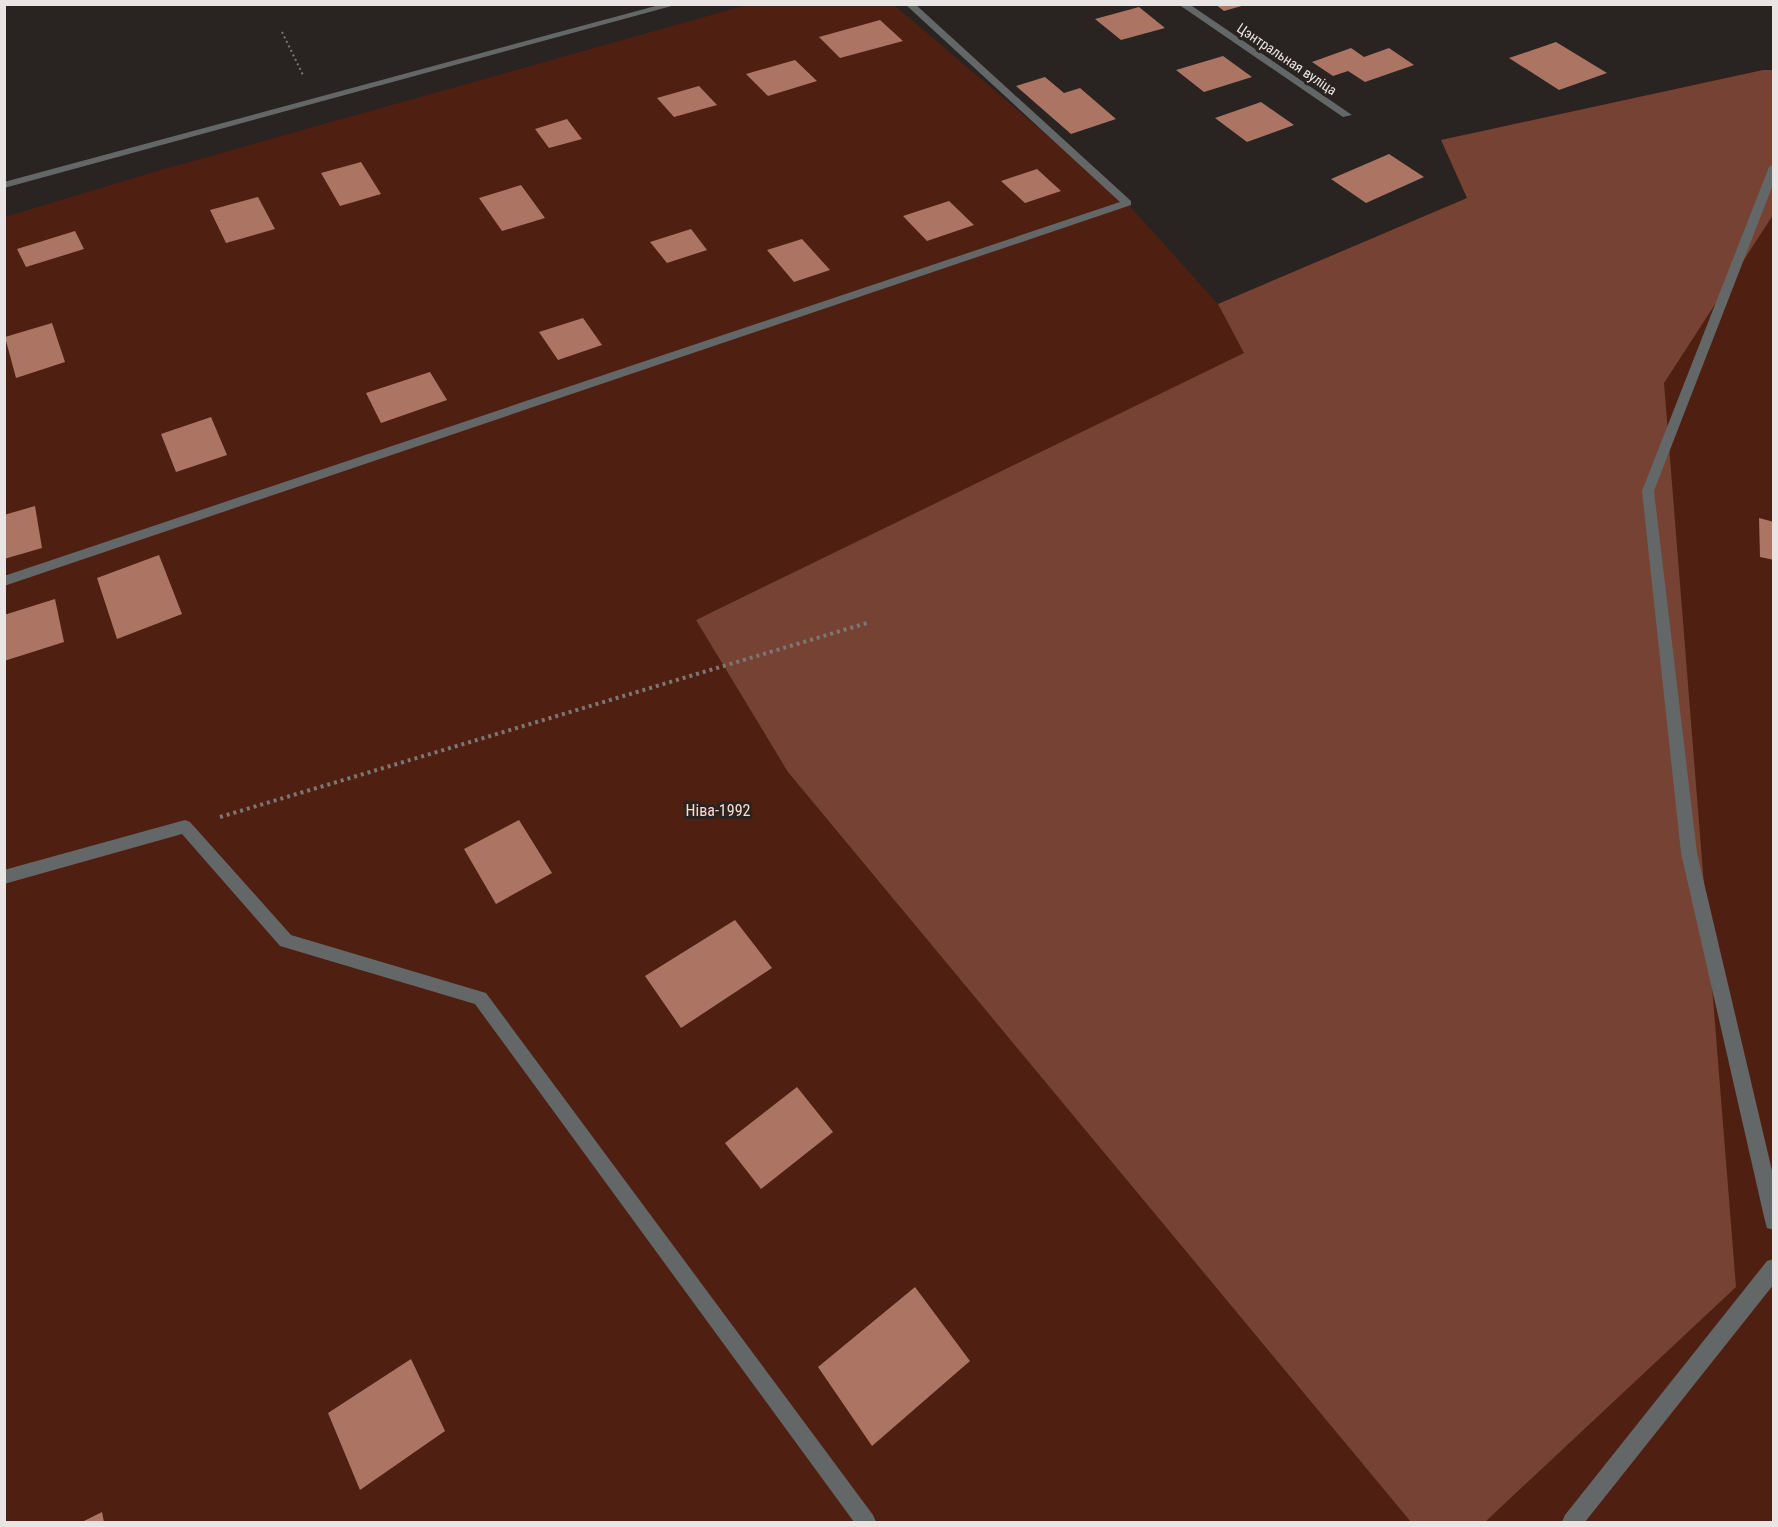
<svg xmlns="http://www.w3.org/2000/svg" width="1778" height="1527" font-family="'Roboto Condensed',sans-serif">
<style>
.green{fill:#4f2012}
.forest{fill:#754233}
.building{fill:#ac7463}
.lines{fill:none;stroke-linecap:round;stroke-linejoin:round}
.path-far1{stroke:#7c7775;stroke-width:2;stroke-dasharray:2 3;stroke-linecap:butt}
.path{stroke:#7c7775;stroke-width:4;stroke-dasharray:3 4;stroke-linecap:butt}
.service{fill:#646768;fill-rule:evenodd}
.minor{fill:#646768;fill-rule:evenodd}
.tertiary{fill:#646768;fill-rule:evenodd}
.labels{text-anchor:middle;stroke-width:6;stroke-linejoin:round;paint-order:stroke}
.far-street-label{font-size:14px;fill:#e9e5e4;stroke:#292321}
.park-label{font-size:16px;fill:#fedad0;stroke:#292321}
</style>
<rect width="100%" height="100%" fill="#292321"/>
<!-- green -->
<path class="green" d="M747 5H894L1127 203 1218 304 1467 198 1441 140 1763 70 1773 72V1522H5V217L147 174Z"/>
<!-- forest -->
<path class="forest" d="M1763 70H1773V215L1664 383 1736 1287 1485 1522H1411L788 772 696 620 1244 353 1218 304 1467 198 1441 140Z"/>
<!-- building -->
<path class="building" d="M1215 4H1245V5L1224 11Z
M1139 7 1165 28 1121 40 1095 19Z
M880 20 903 41 840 58 819 37Z
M1556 42 1607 73 1559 90 1509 58Z
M1351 48 1364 57 1389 48 1414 65 1365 82 1348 71 1333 76 1312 62Z
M1223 56 1252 77 1204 92 1176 70Z
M795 60 817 81 768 96 746 74Z
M1045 77 1064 93 1080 88 1116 119 1071 134 1016 86Z
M699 86 717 105 674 117 657 98Z
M1261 102 1294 125 1247 142 1215 118Z
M567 119 582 139 549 148 535 129Z
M1389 154 1424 177 1366 203 1331 179Z
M361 162 381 194 340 206 321 173Z
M1037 169 1061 191 1025 203 1001 181Z
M521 185 545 218 502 231 479 198Z
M258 197 275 229 226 243 210 210Z
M949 201 974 225 927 241 903 216Z
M691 229 707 250 667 263 650 242Z
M75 231 84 249 26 267 17 249Z
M802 239 830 270 794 282 767 250Z
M583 318 602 345 558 360 539 332Z
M52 323 65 362 16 378 5 337Z
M430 372 447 400 381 423 366 393Z
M211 417 227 455 176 472 161 434Z
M35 506 42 548 4 559V515Z
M1759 518 1774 522V560L1760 557Z
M159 555 182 614 117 639 97 578Z
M55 599 64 642 4 661V615Z
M519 820 552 873 496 904 464 849Z
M735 920 772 968 681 1028 645 976Z
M797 1087 833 1132 761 1189 725 1143Z
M915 1287 970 1361 872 1446 818 1367Z
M411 1359 445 1431 360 1490 328 1413Z
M102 1512 104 1522H82Z"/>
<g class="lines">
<!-- path-far1 -->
<path class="path-far1" d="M282 32 303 75"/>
<!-- path -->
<path class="path" d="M220 817 867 623"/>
<!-- service -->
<path class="service" d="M905 4H915L1131 201V205L4 586V576L1120 202Z
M1774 164V182L1654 491 1697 853 1774 1179V1230L1767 1228 1765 1221 1681 853 1642 491 1769 167Z
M185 820 190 822 291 935 486 993 873 1515 876 1522H854L475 1004 280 946 182 834 4 884V870Z
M1774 1259V1284L1585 1522H1562L1565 1515 1767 1261Z"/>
<!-- minor -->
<path class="minor" d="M1178 4H1189L1352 115 1343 117Z"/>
<!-- tertiary -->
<path class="tertiary" d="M663 4H679L4 188V182Z"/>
</g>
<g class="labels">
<!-- far-street labels -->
<g class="far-street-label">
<text transform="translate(1287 59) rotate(34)" y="5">Цэнтральная вуліца</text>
</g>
<!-- park labels -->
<g class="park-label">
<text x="718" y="816">Ніва-1992</text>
</g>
</g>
<!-- border -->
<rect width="1778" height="1527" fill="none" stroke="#e9e5e4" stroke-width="12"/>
</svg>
